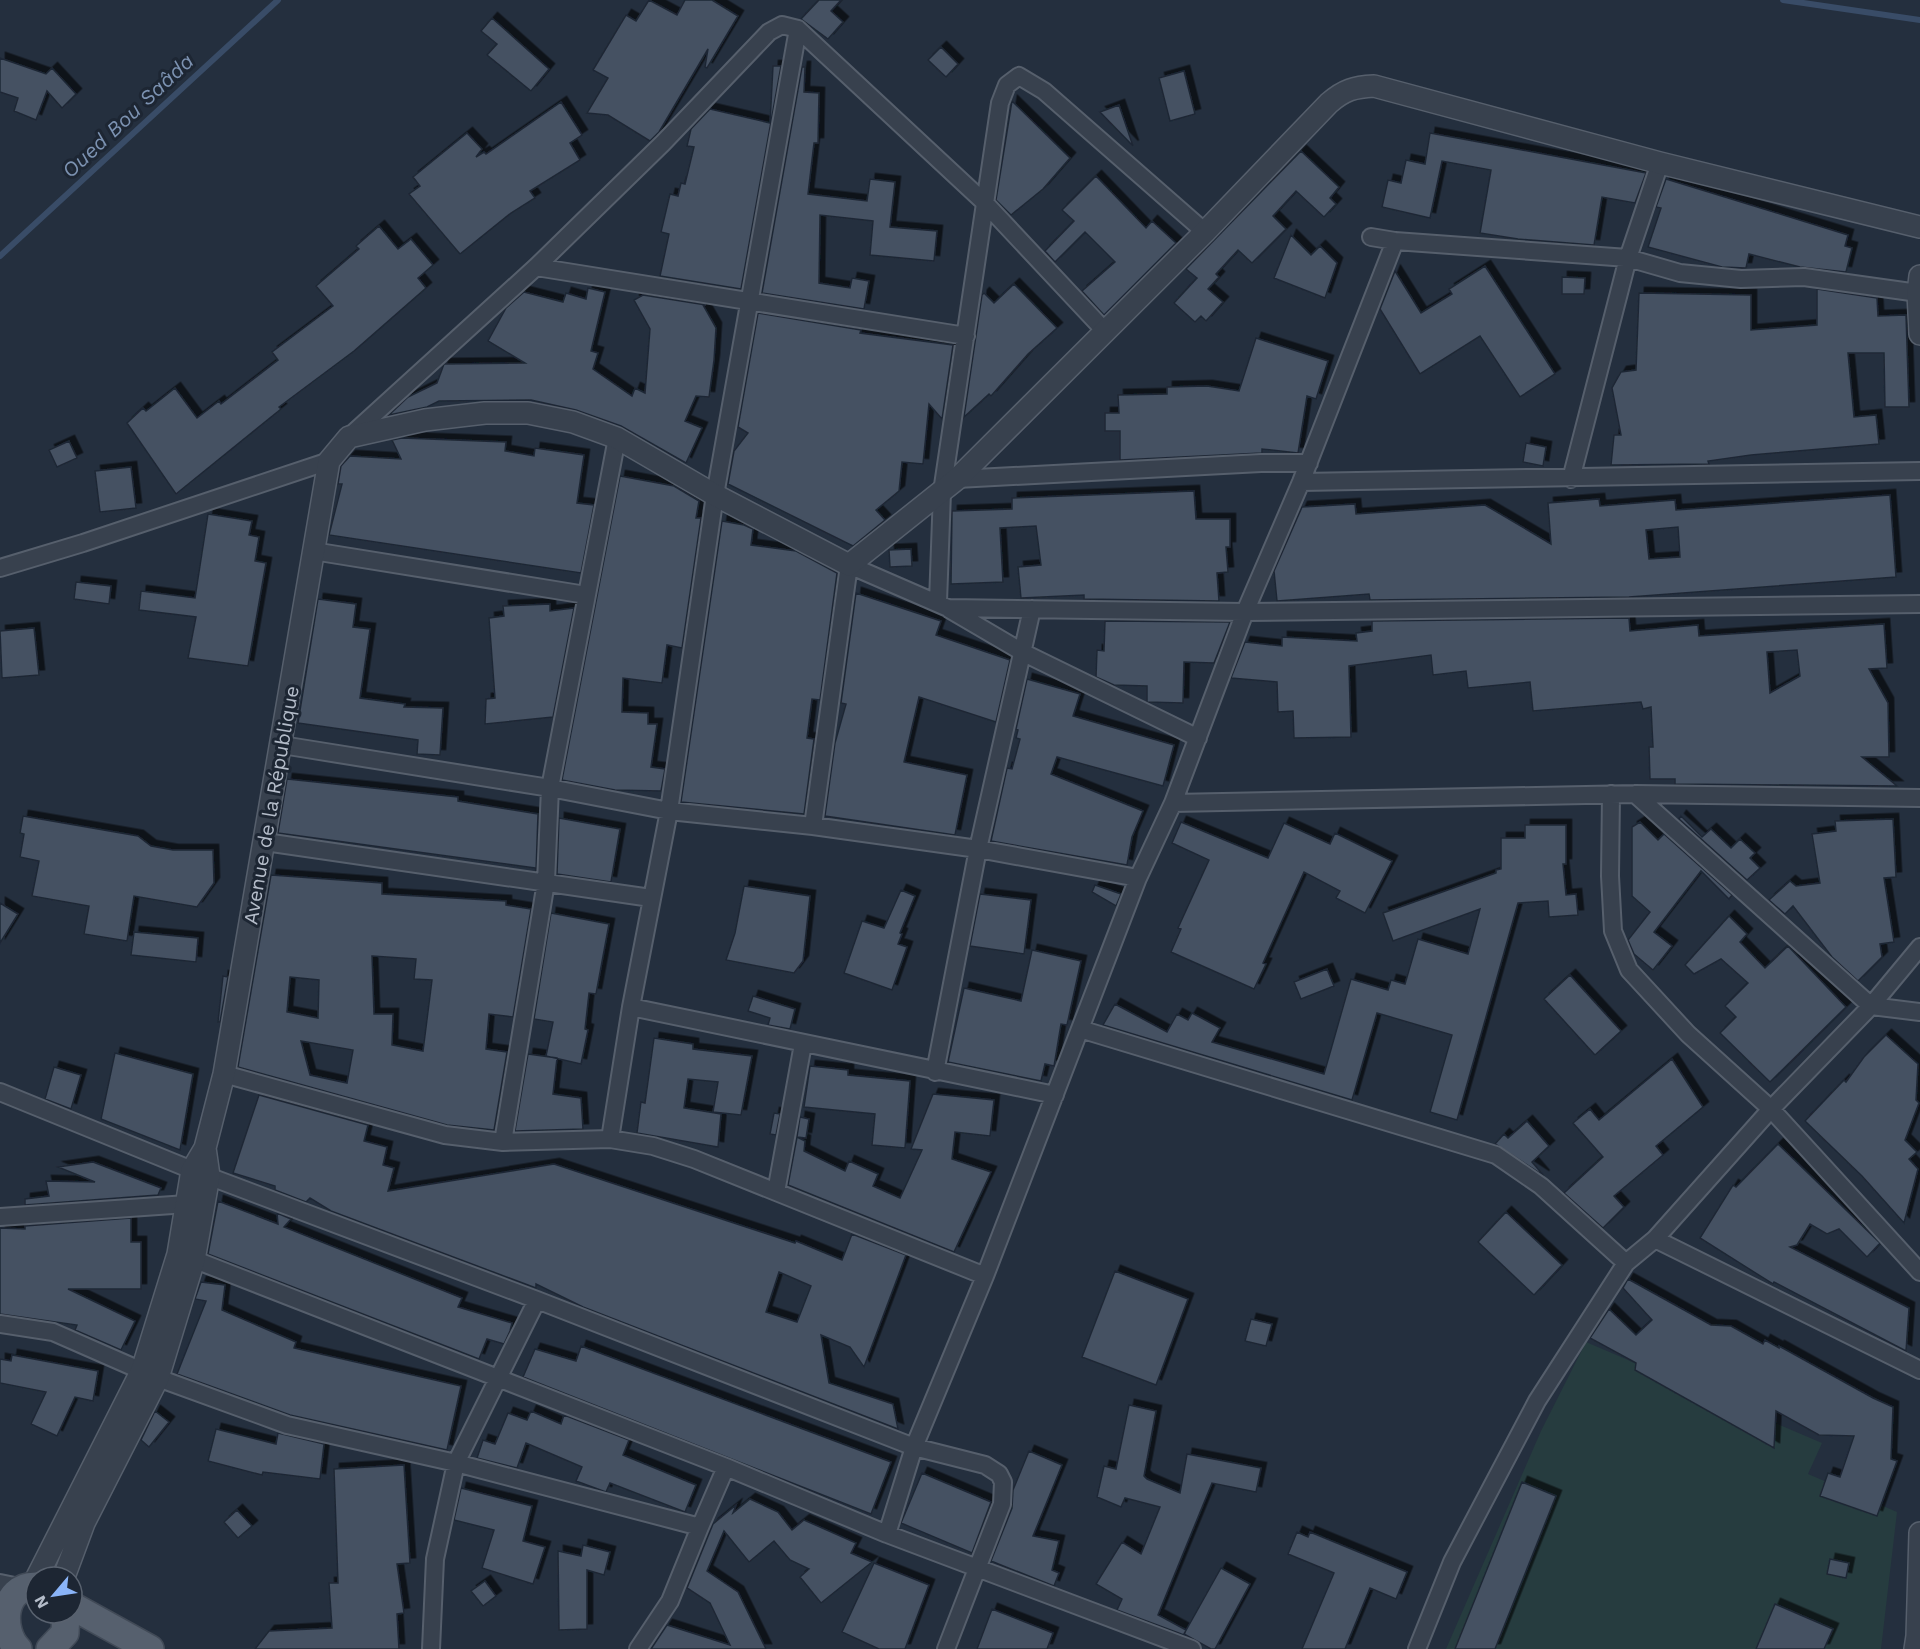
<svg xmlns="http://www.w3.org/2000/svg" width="1920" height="1649" font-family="'Work Sans',sans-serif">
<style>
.green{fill:#263c3f}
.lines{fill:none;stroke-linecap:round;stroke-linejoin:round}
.stream{stroke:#394c67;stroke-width:6}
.building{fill:#455162;stroke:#1f2835;stroke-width:1.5;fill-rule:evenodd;filter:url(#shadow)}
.minor-casing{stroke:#565f6c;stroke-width:20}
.tertiary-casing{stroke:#565f6c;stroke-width:24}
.primary-casing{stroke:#414a57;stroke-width:30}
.minor{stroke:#38414e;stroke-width:16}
.tertiary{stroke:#38414e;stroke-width:21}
.primary{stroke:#56606e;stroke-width:27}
.labels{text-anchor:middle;stroke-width:6;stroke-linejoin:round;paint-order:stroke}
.street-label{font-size:20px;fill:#b4bcc9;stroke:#1d2633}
.water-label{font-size:21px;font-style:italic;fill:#7c92b1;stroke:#1d2633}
</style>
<defs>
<filter id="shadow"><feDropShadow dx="5.5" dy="-5.5" stdDeviation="0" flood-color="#0009"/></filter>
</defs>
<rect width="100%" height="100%" fill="#242f3e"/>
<!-- green -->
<path class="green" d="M1586 1342 1822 1443 1808 1474 1897 1512 1881 1649H1446L1541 1431Z"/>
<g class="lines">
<!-- stream -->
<path class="stream" d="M1783 0 1920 20
M0 256 278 0"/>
</g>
<!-- building -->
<path class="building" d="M649 0 677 15 685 0H712L738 16 707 68 705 67 708 49 659 132 650 141 608 115 587 113 608 78 593 70 626 15 636 21Z
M819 0H841L831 11 843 22 828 39 801 19Z
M492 18 549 69 531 91 487 55 497 44 481 31Z
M941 47 958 64 946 77 928 60Z
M0 58 46 74 52 68 76 94 62 108 47 91 36 120 14 111 18 98 0 92Z
M773 66H781L741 289 660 276 669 234 661 232 670 194 678 196 681 183 685 184 694 147 687 146 691 129 710 109 770 123Z
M802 67H805L804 92 819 93 818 143H814L808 194 867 201 870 179 895 182 890 227 937 231 934 261 870 255 873 221 820 215 819 283 850 288 852 278 869 281 864 309 762 293Z
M1184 71 1195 114 1170 121 1159 78Z
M1012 101 1070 158 1043 189 1011 215 996 200Z
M561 102 582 135 570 143 580 160 530 191 535 198 511 213 460 254 409 194 420 186 413 177 467 133 482 149 476 157 484 152 486 154Z
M1119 105 1133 146 1100 112Z
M1430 133 1576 160 1646 173 1635 203 1602 197 1594 245 1518 239 1480 233 1491 170 1442 161 1430 218 1382 207 1388 180 1401 183 1406 160 1425 164Z
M1301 151 1339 187 1330 198 1336 204 1324 217 1296 191 1273 216 1286 229 1252 263 1238 250 1216 274 1219 277 1208 289 1223 302 1206 321 1201 316 1195 322 1174 303 1197 278 1186 269Z
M1096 176 1146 228 1152 221 1176 243 1104 315 1082 291 1115 262 1085 232 1055 262 1045 251 1074 221 1062 210Z
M1666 179 1848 235 1845 246 1852 248 1846 272 1800 267 1749 254 1746 268 1722 267 1648 247 1661 208 1656 207Z
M379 226 398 249 411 239 433 265 418 278 426 288 354 351 279 407 281 409 176 494 127 423 143 408 146 411 175 388 197 418 219 401 221 404 278 360 272 352 333 306 316 286 359 249 356 246Z
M1291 235 1311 255 1320 246 1337 263 1325 298 1274 278Z
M1485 266 1555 374 1520 397 1480 336 1420 374 1380 309 1395 271 1421 313 1452 294 1449 289Z
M1562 277 1585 278 1584 294H1562Z
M1014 284 1057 328 1028 354 991 396 989 394 964 417 982 295 984 293 994 303Z
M588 288 605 292 591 351 598 353 593 369 632 396 635 388 645 393 650 329 634 300 643 295 706 305H703L716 328 714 360 709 397 696 396 685 421 702 428 686 463 621 426 576 410 531 400 439 401 427 407 389 415 408 397 437 383 444 364 525 363 488 341 506 308 524 292 563 302 566 293 586 299Z
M1817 289 1877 298 1878 316 1906 315 1909 407H1885L1884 353H1848L1854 417 1876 415 1879 444 1751 455 1708 461 1709 464 1611 465 1614 435H1621L1612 388 1621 372 1636 370 1639 293 1751 295V330L1817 325Z
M758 313 861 330 860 333 953 345 942 419 929 404 923 464 902 462 899 491 876 510 885 520 853 546 728 484 734 451 748 433 738 427Z
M1256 338 1328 361 1316 399 1307 396 1298 453 1262 449V453L1120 460V431H1105V413H1119L1118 395 1167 394V387L1207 386 1239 391Z
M402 438 506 442 505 451 534 456 535 448 584 455 577 503 594 505 581 573 329 535 342 484H338L341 466 350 456 401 459 392 440Z
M69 441 77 458 57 467 49 450Z
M1526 443 1546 447 1543 466 1523 462Z
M131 467 136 508 100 512 95 471Z
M620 476 674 486 699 501 696 518H701L682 648 667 645 662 683 623 678 622 712 648 713V724H657L651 767 665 769 661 791 615 790 562 780Z
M1194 491 1196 519H1230V547H1226L1228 572 1217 573 1219 601 1084 599V595L1021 598 1018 567 1041 565 1036 526 1000 528 1003 582 951 584 952 511 1012 509V498Z
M1890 495 1896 577 1629 597 1370 600 1369 594 1277 601 1274 571 1302 507 1355 504 1356 514 1485 505 1551 544 1548 503 1599 499 1600 506 1675 500 1676 510ZM1678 527 1680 557 1649 559 1646 530Z
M208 514 252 521 249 535 259 537 255 561 266 563 248 666 188 658 196 617 139 610 141 591 195 598Z
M722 521 744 525 753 529 751 545 796 551 837 573 820 700 812 699 807 738 814 739 804 814 681 802Z
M911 549 912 566 890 567 889 550Z
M76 582 111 586 109 604 74 599Z
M856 593 941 621 936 635 1010 660 996 722 919 697 904 762 967 775 955 835 825 816 835 743 846 704 841 703Z
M318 599 356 604 353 627 370 629 360 698 405 704 404 707 443 708 440 755 417 754 418 740 298 723Z
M550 604V611L574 608 553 717 485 724 486 699 495 698 489 618 504 616 503 606Z
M1629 618 1630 631 1698 625 1699 636 1884 624 1887 668 1869 669 1888 703 1889 757H1862L1897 786 1675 784V779H1650L1649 747H1653L1651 707 1643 709 1641 702 1533 711 1530 682 1468 688 1466 671 1433 675 1431 655 1349 666 1351 737 1294 738 1293 711 1278 712 1277 682 1231 678 1245 642 1282 646V637L1357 641 1356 633 1372 631V621ZM1797 650 1800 676 1770 693 1767 652Z
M1105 621 1230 622 1214 663 1184 662 1183 703 1147 702V686L1114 685 1096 677 1097 650 1104 651Z
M34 628 39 675 2 678 0 631Z
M1027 679 1080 694 1073 716 1174 745 1163 786 1057 757 1051 774 1143 811 1132 837 1127 865 991 841 1007 768 1012 769 1020 739 1016 738 1018 730 1016 729Z
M287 779 458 797V801L538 814 536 871 535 868 278 833Z
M23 816 138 836 151 846 173 850H213L214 883 197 907 134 896 127 941 84 934 89 906 32 896 39 861 20 857 24 834 20 833Z
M1681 816 1702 837 1711 829 1731 848 1740 839 1755 853 1750 858 1760 868 1747 880 1679 819Z
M559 818 620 829 611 882 557 874Z
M1893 819 1896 877 1884 878 1894 942 1880 944 1882 957 1858 981 1832 957 1793 906 1785 914 1769 900 1790 881 1796 886 1820 883 1812 834 1836 831 1835 821Z
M1181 822 1268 858 1284 823 1330 844 1335 833 1392 861 1365 913 1336 898 1340 891 1304 872 1263 963 1266 964 1254 989 1171 952 1181 929 1178 928 1209 860 1172 843Z
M1640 822 1658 840 1664 834 1732 895 1729 899 1701 871 1654 932 1672 946 1653 970 1634 954 1628 940 1650 912 1632 896V827Z
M1525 825H1566V864H1563L1566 895 1576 894 1578 915 1549 917 1548 901 1518 903 1457 1120 1430 1112 1452 1035 1377 1013 1352 1100 1103 1025 1115 1004 1167 1032 1177 1014 1188 1020 1192 1013 1220 1028 1212 1042 1324 1074 1351 979 1388 990 1391 980 1405 984 1418 939 1468 954 1480 909 1393 941 1383 913 1496 873V870L1501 869V838H1525Z
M271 875 382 883V894L506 901V905L531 909 513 1017 489 1014 486 1049 507 1052 494 1130 447 1125 238 1067ZM372 956 416 959 414 979 432 980 423 1051 392 1045 393 1014H374ZM290 977 319 980 318 1018 287 1012ZM301 1041 353 1050 347 1083 310 1075Z
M1095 885 1121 894 1116 906 1092 892Z
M744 886 810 896 803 961 794 973 726 960 735 933Z
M901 890 915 896 900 933 902 934 898 944 907 947 892 990 844 973 862 921 884 928Z
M980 894 1031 900 1024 954 970 946Z
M0 903 18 914 0 943Z
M551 913 609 924 596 994 589 993 585 1029 588 1030 581 1064 546 1056 553 1022 534 1019Z
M1729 916 1747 934 1740 942 1765 968 1788 946 1846 1007 1770 1082 1720 1033 1736 1017 1725 1006 1748 983 1721 959 1694 974 1685 965Z
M134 932 198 938 196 962 131 955Z
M1032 950 1081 961 1067 1025 1061 1024 1054 1066 1045 1064 1041 1081 948 1062 964 988 1021 1001Z
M1327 969 1334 986 1301 999 1294 982Z
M1570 975 1621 1031 1595 1055 1544 999Z
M223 976 228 977 220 1022H218Z
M753 996 795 1009 790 1029 768 1025 770 1018 748 1011Z
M1886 1035 1918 1064 1916 1100 1919 1103 1905 1140 1917 1152 1909 1159 1918 1169 1904 1223 1862 1176 1805 1121 1844 1080 1846 1082 1864 1057Z
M654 1038 693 1044V1049L752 1056 741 1115 713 1112 718 1082 688 1079 684 1108 721 1114 718 1147 637 1133 641 1102 645 1103Z
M115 1053 193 1074 180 1150 101 1119Z
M528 1054 557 1058 553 1094 581 1098 583 1129 515 1131Z
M1672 1059 1703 1107 1656 1146 1663 1155 1614 1196 1624 1207 1603 1228 1564 1193 1603 1157 1573 1123 1590 1109 1599 1120Z
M810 1066 848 1070V1075L910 1081 905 1148 872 1145 875 1114 804 1107Z
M54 1067 81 1075 71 1109 45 1099Z
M933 1094 994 1100 990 1136 955 1132 952 1159 991 1172 954 1252 788 1185 797 1137 805 1141 804 1151 845 1171 849 1161 878 1174 873 1186 900 1198 922 1150 911 1149Z
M259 1095 368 1125 364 1141 387 1147 383 1165 394 1168 388 1191 554 1164 795 1243 796 1241 842 1260 852 1234 906 1255 864 1367 850 1347 821 1335 829 1383 893 1404 898 1429 583 1307 536 1284V1288L331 1211 310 1198 306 1202 275 1190V1186L233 1173ZM779 1272 811 1286 797 1322 766 1312Z
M774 1113 780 1114 776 1135 770 1134Z
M800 1117 809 1119 806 1138 797 1137Z
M1527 1121 1549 1146 1532 1162 1544 1176 1495 1144 1504 1134 1508 1138Z
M1778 1144 1880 1243 1867 1257 1839 1229 1827 1234 1810 1224 1797 1245 1790 1247 1909 1308 1906 1351 1774 1282 1773 1284 1700 1238 1733 1185 1736 1187Z
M93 1162 161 1188 158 1195 25 1205V1199L49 1196 46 1181 95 1182 58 1167Z
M218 1201 278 1224 277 1213 291 1219 284 1227 462 1298 458 1307 512 1323 510 1331 504 1344 487 1339 479 1359 208 1254Z
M1506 1212 1562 1265 1534 1295 1478 1242Z
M131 1218V1242H141V1289H68L135 1321 121 1350 75 1330 77 1325 0 1314V1228L25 1229V1226Z
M1115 1271 1188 1299 1156 1385 1082 1357Z
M1628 1279 1711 1325 1731 1326 1763 1344 1765 1340 1779 1348V1346L1873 1398 1893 1407 1891 1459 1897 1461 1877 1516 1820 1496 1828 1473 1840 1477 1854 1436 1819 1435 1776 1411 1774 1448 1635 1370 1636 1363 1590 1338 1609 1309 1636 1335 1652 1320 1623 1288Z
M201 1282 225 1285 222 1310 296 1342 294 1348 461 1386 447 1450 290 1415 177 1374 206 1301 195 1299Z
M1251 1319 1272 1324 1266 1346 1245 1341Z
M581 1346 891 1462 871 1514 523 1377 535 1349 576 1361Z
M12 1355 98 1371 93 1401 75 1397 57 1436 31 1424 46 1392 0 1383V1359L11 1361Z
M1129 1405 1156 1411 1144 1476 1147 1479 1180 1493 1187 1454 1261 1468 1256 1492 1212 1483 1158 1615 1186 1630 1184 1635 1117 1610 1122 1599 1096 1584 1122 1542 1141 1554 1160 1507 1125 1498 1121 1507 1097 1497 1104 1466 1116 1469Z
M155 1411 169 1422 149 1447 141 1440Z
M531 1411 561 1424 564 1415 629 1440 623 1455 696 1485 685 1512 610 1483 606 1492 576 1481 582 1467 526 1443 517 1468 477 1458 483 1440 495 1444 508 1413 527 1420Z
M216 1429 276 1444 278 1433 324 1444 320 1479 263 1472 262 1475 208 1461Z
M1029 1451 1062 1465 1033 1536 1059 1541 1052 1570 1059 1573 1054 1586 991 1561 1012 1508 1013 1490Z
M404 1465 410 1563 397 1564 404 1613 397 1614 399 1649H255L269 1631 332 1628 329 1583H338L334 1469Z
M922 1473 991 1502 972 1553 901 1523Z
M1522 1482 1556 1496 1495 1649H1455Z
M461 1488 532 1506 523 1541 545 1547 533 1584 482 1568 494 1530 454 1520Z
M750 1499 778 1512 792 1530 804 1520 856 1543 851 1553 872 1562 821 1603 800 1577 809 1569 790 1560 774 1541 749 1562 724 1531 707 1571 738 1592 766 1649H651L667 1625 730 1645 710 1603 687 1588 713 1524 736 1505 733 1513Z
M237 1510 252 1526 238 1538 224 1522Z
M1297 1532 1308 1537 1310 1532 1407 1572 1396 1599 1370 1588 1345 1649H1302L1334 1573 1288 1554Z
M583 1545 610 1552 604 1575 587 1570V1629L559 1630 558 1551 581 1556Z
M1830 1559 1849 1563 1846 1578 1827 1574Z
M874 1563 929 1585 905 1649H879L842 1632Z
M1221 1568 1250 1584 1215 1649H1211L1184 1634Z
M485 1581 496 1596 483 1606 471 1591Z
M1775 1604 1833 1629 1824 1649H1756Z
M992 1609 1053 1633 1047 1649H977Z"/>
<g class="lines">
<!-- minor casing -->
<g class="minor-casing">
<path id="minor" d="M1371 237 1395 241 1628 258 1680 273 1741 279 1804 277 1918 293
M536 267 966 336
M349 437 536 267 663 143 769 32 782 25 798 29 985 203 1104 330
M957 479 1261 463H1309
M1571 479 1628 258 1660 163
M1301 482 1920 471
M313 551 586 595
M0 568 83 543 329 461
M938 602 942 492 1000 103 1007 85 1019 76 1044 91 1205 232
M949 609 1024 653 1198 738
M282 745 550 788 669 811 813 826 978 849 1138 878
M1611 794 1610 876 1613 931 1629 970 1688 1034 1771 1109 1920 1272
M1635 794 1871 1006 1920 1012
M1173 803 1635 794 1920 798
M813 826 849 565 948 608 1245 612 1920 604
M265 842 651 898
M631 1007 1055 1095
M1080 1029 1496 1155 1541 1186 1626 1263
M935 1072 978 849 1032 609
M224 1074 445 1135 503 1142 610 1139 653 1146 694 1159 985 1276
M0 1092 192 1170 537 1300 914 1447 985 1465 999 1474 1003 1482 1002 1504 946 1649
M610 1139 631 1007 669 811 715 495 798 29
M503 1142 546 882 550 788 617 438
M776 1192 803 1044
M0 1217 187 1204
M1655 1239 1920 1370
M185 1256 726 1467 887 1534 1192 1649
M0 1324 53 1332 158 1378 287 1425 456 1463 700 1527 726 1467
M887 1534 914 1447 985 1276 1138 878 1173 803 1245 612 1301 482 1395 241
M0 1583 24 1588
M431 1649 435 1559 456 1463 537 1300
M638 1649 670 1601 700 1527
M1417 1649 1452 1562 1537 1401 1626 1263 1655 1239 1771 1109 1871 1006 1920 947"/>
</g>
<!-- tertiary casing -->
<g class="tertiary-casing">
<path id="tertiary" d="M1920 276 1918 293 1920 334
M205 1148 224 1074 329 461 349 437 425 420 485 413H528L573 422 617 438 715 495 849 565 957 479 1205 232 1329 103C1344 90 1354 87 1374 86L1660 163 1920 227
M37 1577 142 1370 178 1254 192 1170 205 1148 209 1176 194 1260 158 1378 84 1523 64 1577
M1915 1649 1917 1636 1920 1533"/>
</g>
<!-- primary casing -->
<g class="primary-casing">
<path id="primary" d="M72 1606 150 1649
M18 1649C0 1631 1 1586 36 1586
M50 1649 65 1633 66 1613"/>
</g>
<!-- minor -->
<use href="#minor" class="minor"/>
<!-- tertiary -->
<use href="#tertiary" class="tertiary"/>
<!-- primary -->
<use href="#primary" class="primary"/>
</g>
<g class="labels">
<!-- street labels -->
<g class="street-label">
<text transform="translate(271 805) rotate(-80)" y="7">Avenue de la République</text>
</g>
<!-- water labels -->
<g class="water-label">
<text transform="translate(128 116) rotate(-43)" y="7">Oued Bou Saâda</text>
</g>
</g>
<!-- north arrow -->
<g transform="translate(54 1595) rotate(241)"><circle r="28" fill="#1d2633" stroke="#59626f" stroke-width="1.5"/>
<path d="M0-4.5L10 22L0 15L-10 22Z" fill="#8ab4f8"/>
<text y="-9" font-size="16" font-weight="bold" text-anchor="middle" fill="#b4bcc9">N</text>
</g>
</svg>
